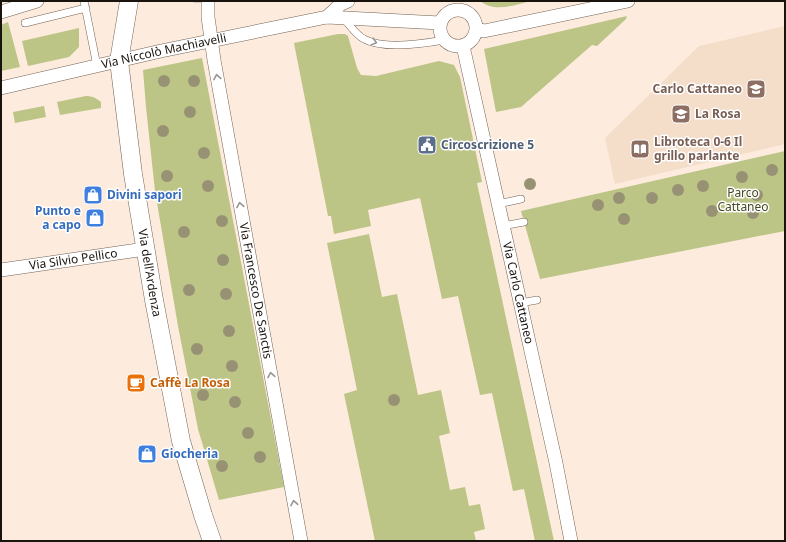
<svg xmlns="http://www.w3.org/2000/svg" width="786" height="542" font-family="'Noto Sans',sans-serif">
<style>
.built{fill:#f4ddc9}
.green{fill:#bcc486}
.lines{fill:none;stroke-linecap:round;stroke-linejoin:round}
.minor-tunnel{stroke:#dbcbbe;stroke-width:13;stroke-dasharray:13 6;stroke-linecap:butt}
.service-casing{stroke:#726356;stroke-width:8}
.minor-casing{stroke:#726356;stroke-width:14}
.secondary-casing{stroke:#726356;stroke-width:19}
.service{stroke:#fff;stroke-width:7}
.minor{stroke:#fff;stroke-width:13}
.secondary{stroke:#fff;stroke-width:18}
.tree{fill:#989275}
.oneway{stroke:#989593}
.labels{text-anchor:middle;stroke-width:3;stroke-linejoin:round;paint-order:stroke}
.street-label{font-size:12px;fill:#19130e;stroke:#fff}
.education-label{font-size:12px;font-weight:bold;fill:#785e54;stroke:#fff;text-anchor:start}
.service-label{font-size:12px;font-weight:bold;fill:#4e5e75;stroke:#fff;text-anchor:start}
.park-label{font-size:12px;fill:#464a20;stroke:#fff}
.shop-label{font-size:12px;font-weight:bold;fill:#366cbe;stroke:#fff;text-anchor:start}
.food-label{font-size:12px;font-weight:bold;fill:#c56008;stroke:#fff;text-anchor:start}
</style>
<rect width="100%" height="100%" fill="#fdebdd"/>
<!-- built -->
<path class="built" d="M785 26V144L615 184 605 138 699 46Z"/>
<!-- green -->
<path class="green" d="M480 1H531C514 5 495 13 480 1Z
M627 16 626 19 597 46 592 45 521 107 496 112 484 49Z
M8 22 20 67 1 71V25Z
M79 28V47L69 57 28 66 22 41Z
M338 34H345L348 36 357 68 361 75 376 76 439 61 454 65 460 77 482 182 477 183 554 541H535L524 489 513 491 492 393 480 395 458 296 442 299 420 198 368 210 371 226 334 234 331 216H328L294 43Z
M202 58 284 487 219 500 198 429 178 326 155 191 146 107 143 70Z
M86 96C92 96 96 98 101 102V108L60 115 57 102Z
M44 106 46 117 15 123 13 112Z
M785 151V231L540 279 521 211Z
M369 234 382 297 397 294 418 395 441 390 450 433 439 436 450 490 465 487 469 506 480 504 485 529 474 532 476 541H375L344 394 357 390 327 243Z"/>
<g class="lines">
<!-- minor-tunnel -->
<path class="minor-tunnel" d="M200 1V3"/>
<!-- service casing -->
<g class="service-casing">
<path id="service" d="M84 1 97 66
M344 19C350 25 356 35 364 39 384 50 422 44 444 40
M25 23 86 8
M498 204 521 199
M503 226 524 222
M520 303 537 300"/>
</g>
<!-- minor casing -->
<g class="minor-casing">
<g id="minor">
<path id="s1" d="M208 1V17L214 60 301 541"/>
<circle cx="458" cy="28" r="18"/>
<path d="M1 12 37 1"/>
<path d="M327 17 341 4 348 1"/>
<path d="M477 29 484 31 628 1"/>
<path id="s2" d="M463 46 556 463 571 541"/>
<path id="s3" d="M1 88 161 51 327 17 440 23"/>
<path id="s4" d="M1 270 145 249"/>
</g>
</g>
<!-- secondary casing -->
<g class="secondary-casing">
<g id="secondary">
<path id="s5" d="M129 1 119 61 133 174 154 300 181 441 203 515 212 541"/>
</g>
</g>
<!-- service -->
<use href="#service" class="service"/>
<!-- minor -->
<use href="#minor" class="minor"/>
<!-- secondary -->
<use href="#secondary" class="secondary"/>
</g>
<!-- trees -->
<g class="tree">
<circle cx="164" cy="81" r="6"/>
<circle cx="194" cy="81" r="6"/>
<circle cx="190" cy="112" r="6"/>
<circle cx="163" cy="131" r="6"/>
<circle cx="204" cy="153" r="6"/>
<circle cx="772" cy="170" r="6"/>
<circle cx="167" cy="176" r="6"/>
<circle cx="742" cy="177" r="6"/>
<circle cx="530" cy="184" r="6"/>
<circle cx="208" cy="186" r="6"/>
<circle cx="703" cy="186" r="6"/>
<circle cx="678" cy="190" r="6"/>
<circle cx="757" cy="195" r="6"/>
<circle cx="619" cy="198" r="6"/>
<circle cx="652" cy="198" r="6"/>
<circle cx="598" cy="205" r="6"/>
<circle cx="712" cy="211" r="6"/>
<circle cx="753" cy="213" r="6"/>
<circle cx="624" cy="219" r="6"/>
<circle cx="222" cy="221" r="6"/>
<circle cx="184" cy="232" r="6"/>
<circle cx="223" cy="260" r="6"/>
<circle cx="189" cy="290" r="6"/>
<circle cx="226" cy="294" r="6"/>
<circle cx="229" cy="331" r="6"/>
<circle cx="197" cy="349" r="6"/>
<circle cx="232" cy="366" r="6"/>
<circle cx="203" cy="395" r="6"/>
<circle cx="394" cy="400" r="6"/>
<circle cx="235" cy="402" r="6"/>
<circle cx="248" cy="433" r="6"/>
<circle cx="260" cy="457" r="6"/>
<circle cx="222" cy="466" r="6"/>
</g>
<!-- one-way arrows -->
<defs><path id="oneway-chevron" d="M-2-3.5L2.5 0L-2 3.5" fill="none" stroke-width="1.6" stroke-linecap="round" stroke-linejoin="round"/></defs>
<g class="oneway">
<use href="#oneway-chevron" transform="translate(374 42) rotate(15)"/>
<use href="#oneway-chevron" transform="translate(217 77) rotate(-100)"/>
<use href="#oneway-chevron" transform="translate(240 205) rotate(-100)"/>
<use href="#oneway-chevron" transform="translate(271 375) rotate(-100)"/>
<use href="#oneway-chevron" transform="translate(294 503) rotate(-100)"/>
</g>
<!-- icons -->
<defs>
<g id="school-square" transform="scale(1)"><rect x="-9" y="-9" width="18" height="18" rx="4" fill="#8d6e63" stroke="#fff"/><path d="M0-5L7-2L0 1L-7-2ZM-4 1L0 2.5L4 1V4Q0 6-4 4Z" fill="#fff"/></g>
<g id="civic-square" transform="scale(1)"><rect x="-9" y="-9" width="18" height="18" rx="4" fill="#5c6f8a" stroke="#fff"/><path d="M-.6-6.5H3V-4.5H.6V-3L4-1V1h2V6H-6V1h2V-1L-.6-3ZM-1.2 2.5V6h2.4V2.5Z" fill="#fff"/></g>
<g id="library-square" transform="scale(1)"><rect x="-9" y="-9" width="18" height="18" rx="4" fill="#8d6e63" stroke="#fff"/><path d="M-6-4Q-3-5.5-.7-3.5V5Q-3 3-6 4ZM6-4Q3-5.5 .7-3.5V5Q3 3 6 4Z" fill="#fff"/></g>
<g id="shop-square" transform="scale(1)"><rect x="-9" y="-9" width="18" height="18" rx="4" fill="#3f7fe0" stroke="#fff"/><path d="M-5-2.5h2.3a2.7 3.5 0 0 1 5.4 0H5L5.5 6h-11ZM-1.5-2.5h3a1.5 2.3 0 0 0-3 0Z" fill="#fff"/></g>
<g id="cafe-square" transform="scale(1)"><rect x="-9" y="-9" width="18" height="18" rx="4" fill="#e8710a" stroke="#fff"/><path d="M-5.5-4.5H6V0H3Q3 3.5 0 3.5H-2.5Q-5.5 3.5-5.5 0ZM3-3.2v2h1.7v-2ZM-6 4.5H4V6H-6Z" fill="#fff"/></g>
</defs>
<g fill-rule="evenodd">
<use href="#school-square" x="756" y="89"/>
<use href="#school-square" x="681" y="114"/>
<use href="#civic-square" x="427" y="145"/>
<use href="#library-square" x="640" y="149"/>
<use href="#shop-square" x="93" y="195"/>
<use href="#shop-square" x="95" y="218"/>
<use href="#cafe-square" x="136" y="383"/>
<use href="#shop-square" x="147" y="454"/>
</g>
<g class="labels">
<!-- street labels -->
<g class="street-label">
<text dy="4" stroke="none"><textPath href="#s3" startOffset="167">Via Niccolò Machiavelli</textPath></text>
<text dy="4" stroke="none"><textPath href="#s4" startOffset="73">Via Silvio Pellico</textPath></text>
<text dy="4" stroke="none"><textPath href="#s5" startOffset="275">Via dell'Ardenza</textPath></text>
<text dy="4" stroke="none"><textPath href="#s1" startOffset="294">Via Francesco De Sanctis</textPath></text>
<text dy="4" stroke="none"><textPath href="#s2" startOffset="253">Via Carlo Cattaneo</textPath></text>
</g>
<!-- education labels -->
<g class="education-label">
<text x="742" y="93" text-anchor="end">Carlo Cattaneo</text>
<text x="695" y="118">La Rosa</text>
<text x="654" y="146">Libroteca 0-6 Il<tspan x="654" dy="14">grillo parlante</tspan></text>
</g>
<!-- service labels -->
<g class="service-label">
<text x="441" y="149">Circoscrizione 5</text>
</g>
<!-- park labels -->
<g class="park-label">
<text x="743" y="197">Parco<tspan x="743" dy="14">Cattaneo</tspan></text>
</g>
<!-- shop labels -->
<g class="shop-label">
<text x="107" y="199">Divini sapori</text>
<text x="81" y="215" text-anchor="end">Punto e<tspan x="81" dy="14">a capo</tspan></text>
<text x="161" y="458">Giocheria</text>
</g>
<!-- food labels -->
<g class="food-label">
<text x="150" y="387">Caffè La Rosa</text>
</g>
</g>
<!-- border -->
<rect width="786" height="542" fill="none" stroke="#19130e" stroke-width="4"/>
</svg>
